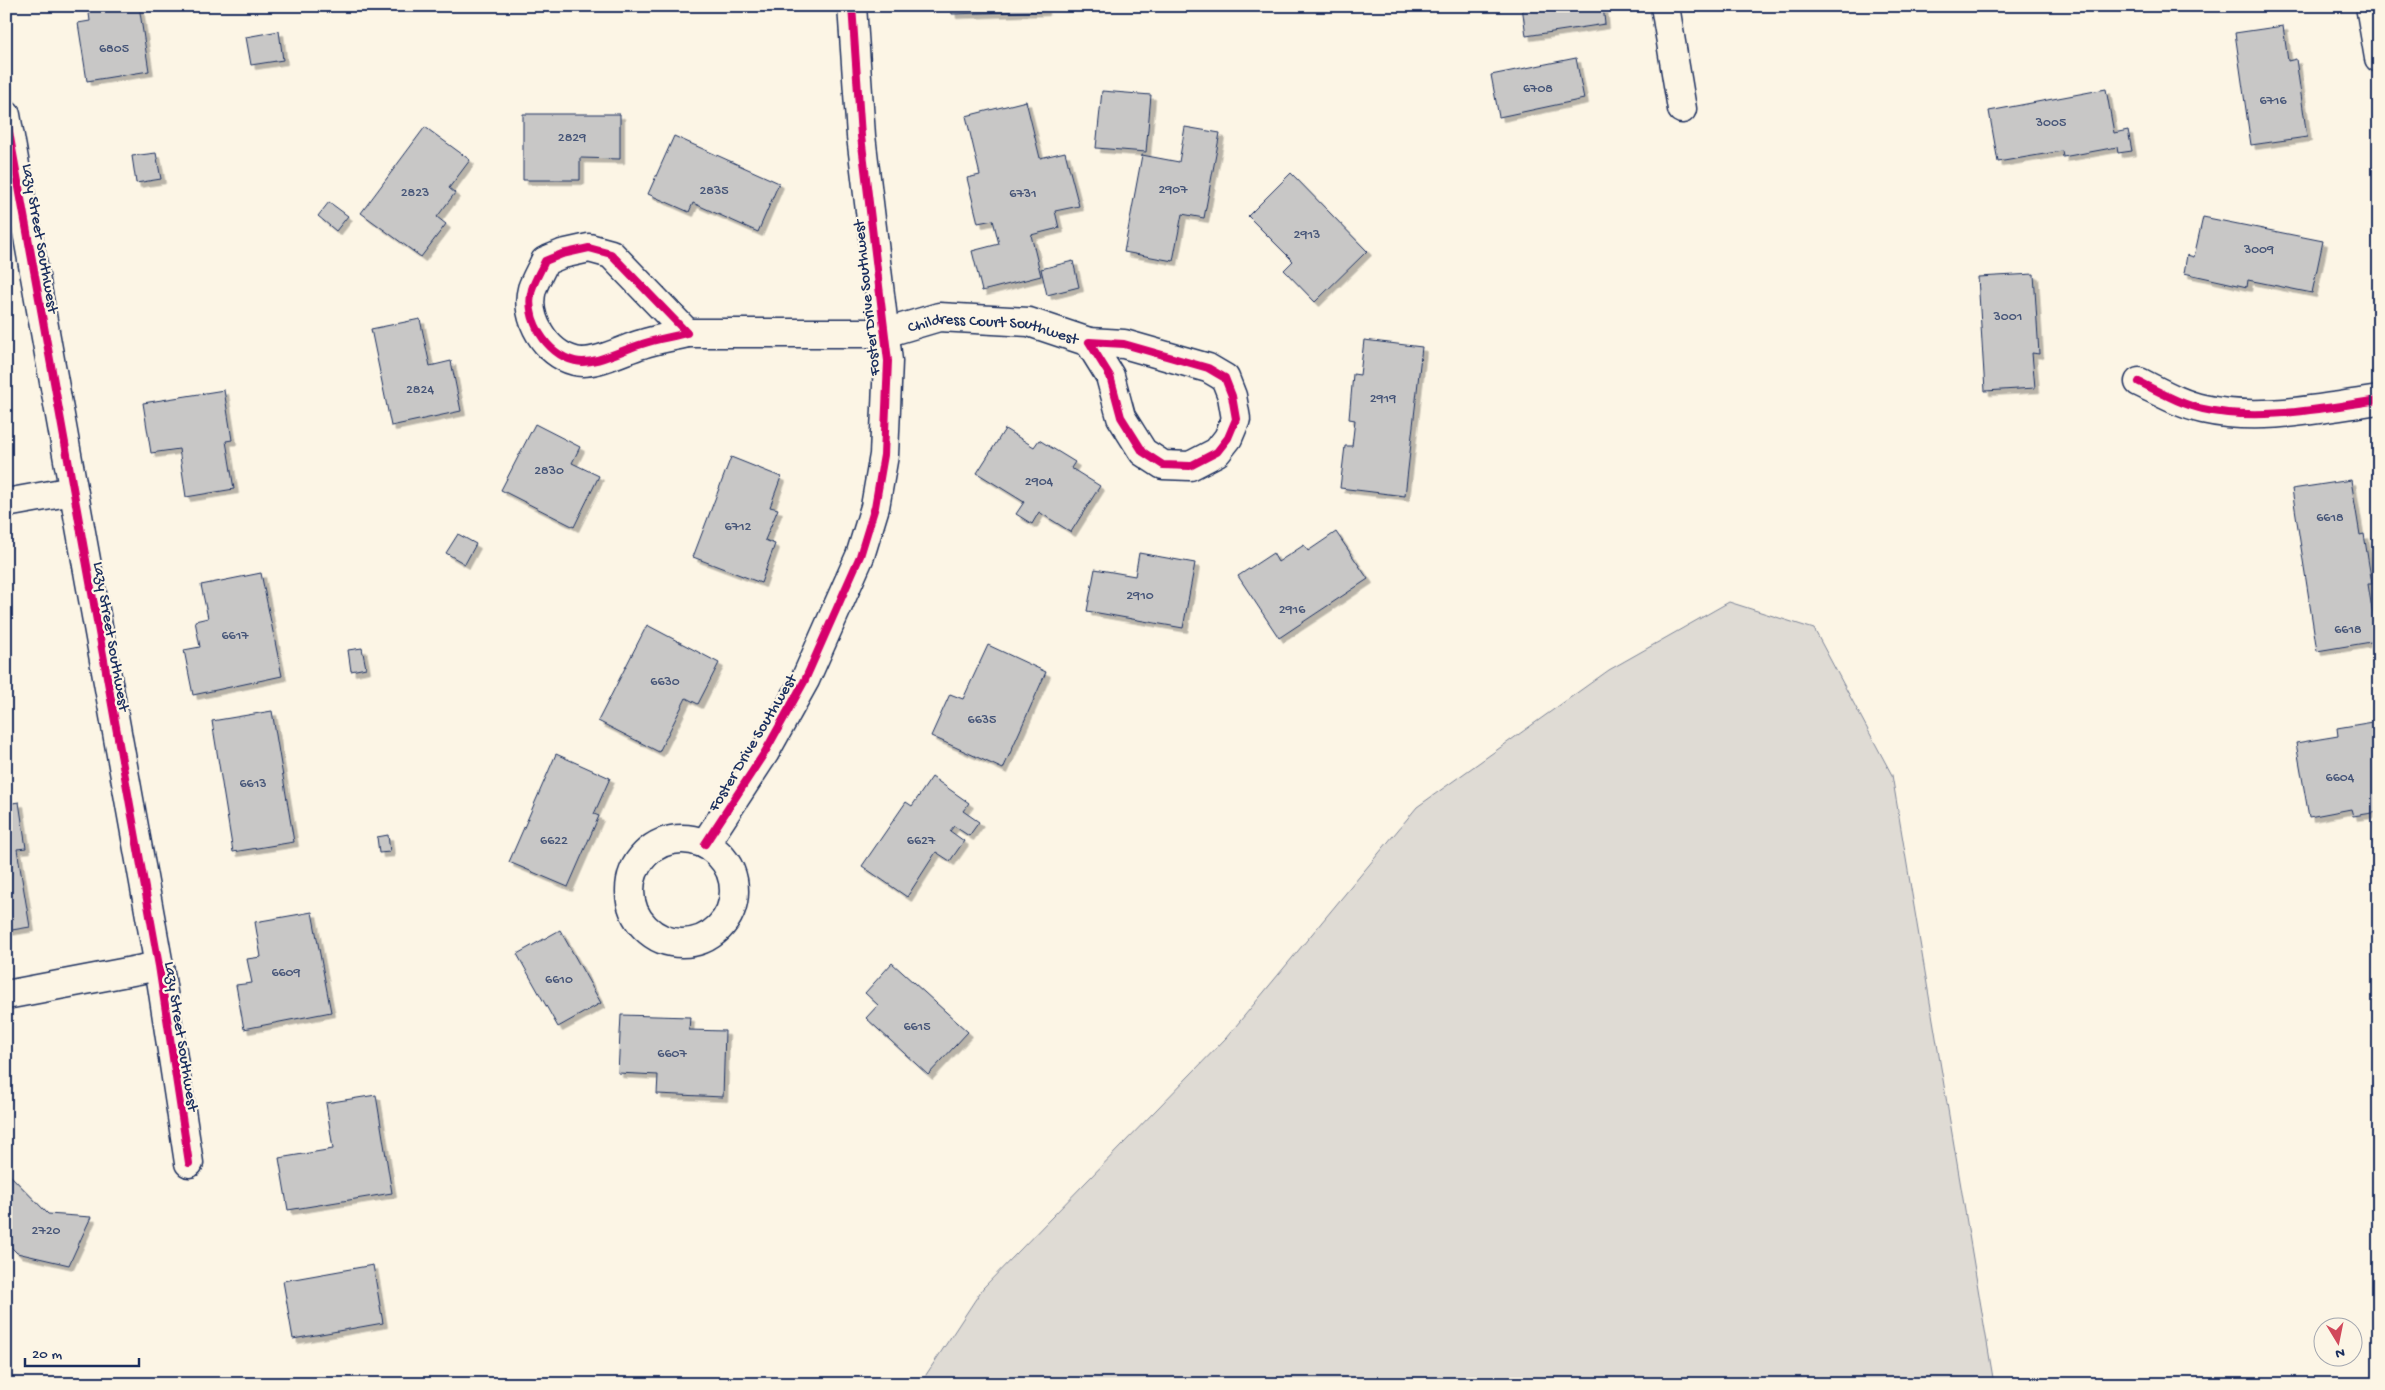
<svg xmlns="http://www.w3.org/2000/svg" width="2385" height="1390" font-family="'Gochi Hand',sans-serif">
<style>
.green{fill:#dfdbd4;stroke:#7d8599}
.building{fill:#c8c7c6;stroke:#1b2f5e;filter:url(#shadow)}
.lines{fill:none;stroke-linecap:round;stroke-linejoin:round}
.street-casing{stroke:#1b2f5e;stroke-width:31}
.street{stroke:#fcf5e5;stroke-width:28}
.cycleway-casing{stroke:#fcf5e5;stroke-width:11}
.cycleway{stroke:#d6006c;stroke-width:8}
.labels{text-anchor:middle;stroke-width:4.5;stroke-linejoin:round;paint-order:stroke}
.number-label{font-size:14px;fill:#465578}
.street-label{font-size:16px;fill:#1b2f5e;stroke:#fcf5e5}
</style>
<defs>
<filter id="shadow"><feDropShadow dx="4.5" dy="4.5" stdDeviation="0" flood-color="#0004"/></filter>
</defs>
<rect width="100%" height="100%" fill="#fcf5e5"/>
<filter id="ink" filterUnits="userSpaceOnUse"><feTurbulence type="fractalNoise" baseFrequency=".02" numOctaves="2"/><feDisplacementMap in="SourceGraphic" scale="10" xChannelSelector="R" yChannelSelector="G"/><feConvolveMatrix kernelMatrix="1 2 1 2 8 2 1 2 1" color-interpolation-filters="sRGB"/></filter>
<g filter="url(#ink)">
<!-- green -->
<path class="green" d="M1729 602 1814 629 1892 775 1994 1384H920L983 1288 1226 1038 1417 807 1609 670Z"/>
<!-- building -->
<path class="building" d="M88 6H139L149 71 87 81 78 23 90 21Z
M951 6H1045V11L952 14Z
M1522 6H1603L1605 24 1526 36Z
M2283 26 2288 61 2296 59 2307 137 2251 145 2235 33Z
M279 31 283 60 251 65 246 37Z
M1576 58 1584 99 1499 117 1491 75Z
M2106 89 2114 133 2128 130 2132 151 2118 153 2117 147 2063 157 2062 151 1998 162 1989 111Z
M1102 91 1151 95 1146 152 1096 148Z
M1026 101 1040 158 1065 152 1079 206 1055 211 1059 228 1031 235 1041 276 982 291 972 251 999 244 993 220 978 223 967 178 980 175 966 116Z
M523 114H620V159L580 158V180H523Z
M425 127 470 160 449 188 455 193 437 217 446 224 421 257 361 213Z
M1185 127 1220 133 1204 218 1182 214 1173 261 1124 252 1142 155 1179 162Z
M674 136 779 183 758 232 693 203 689 212 648 194Z
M156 153 161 179 136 183 132 156Z
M1291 173 1367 251 1315 302 1284 270 1293 261 1248 216Z
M329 202 348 216 336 231 318 216Z
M2203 217 2323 241 2312 293 2248 280 2247 287 2184 273 2187 255 2194 257Z
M1073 261 1079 287 1047 295 1041 269Z
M2034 274 2039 354 2032 353 2035 388 1985 391 1978 277Z
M420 319 430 366 451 361 461 411 391 426 371 329Z
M1364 340 1422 347 1405 496 1340 488 1345 446H1352L1355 420 1349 419 1353 374 1360 375Z
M224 390 232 440 226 441 234 489 186 497 179 449 151 453 143 403Z
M535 424 580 447 572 463 599 476 574 527 501 490Z
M1005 429 1034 447 1039 440 1075 462 1071 468 1100 486 1071 532 1039 512 1032 524 1016 514 1024 502 977 473Z
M731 457 781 477 770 507 778 509 765 540 775 544 761 583 693 557Z
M2351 480 2360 535 2364 534 2372 584H2368L2377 641 2317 651 2292 489Z
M1336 532 1368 579 1279 638 1238 576 1273 553 1278 562 1304 545 1308 551Z
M458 534 476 544 465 564 446 553Z
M1139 553 1195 563 1183 628 1087 611 1095 569 1135 576Z
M261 573 282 676 193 695 184 650 200 647 195 621 208 618 201 585Z
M647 625 719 663 698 704 686 698 659 752 598 721Z
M988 645 1046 672 1003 769 931 736 950 694 963 699Z
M362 648 366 668 351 671 348 650Z
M272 711 294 842 233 852 212 721Z
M2379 721V812L2353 816 2351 809 2309 817 2296 743 2338 736 2337 728Z
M556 754 610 778 594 814 599 816 568 887 509 862Z
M932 777 969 803 963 811 979 822 969 836 954 826 950 831 964 841 950 861 936 852 907 897 862 866 906 802 912 806Z
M19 802 26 848 17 849 30 927 6 931V804Z
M388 835 390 852 379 853 377 837Z
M312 912 331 1012 244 1029 236 985 252 983 247 959 261 957 255 922Z
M560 930 601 1003 558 1027 517 954Z
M892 963 968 1032 928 1075 866 1018 878 1005 865 993Z
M621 1015 690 1017 689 1030 725 1031 723 1097 657 1094 658 1075 618 1073Z
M376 1095 392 1193 288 1210 279 1158 333 1149 326 1103Z
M6 1171 48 1214 91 1217 69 1265 17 1253 6 1242Z
M373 1265 383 1323 293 1339 283 1281Z"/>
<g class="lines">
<!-- street casing -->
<g class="street-casing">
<g id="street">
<path d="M1665 6 1682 109"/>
<path d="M2370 6 2379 58"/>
<path d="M6 115 159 966 189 1163"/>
<path d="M589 248 611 254 687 333C672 337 656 339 642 344 624 349 594 366 575 361 546 354 524 318 532 289 535 280 541 270 545 261L562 254Z"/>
<path id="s1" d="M687 333H885L939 317 1029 322 1089 342"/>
<path d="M1089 342 1124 344 1208 368 1225 378 1232 396 1236 419 1228 438 1217 452 1190 466 1163 465 1143 452 1121 417 1110 376Z"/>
<path d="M2139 382C2160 392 2180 404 2203 409 2260 422 2322 408 2379 400"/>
<path d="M6 503 73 491"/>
<circle cx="682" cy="891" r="52"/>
<path d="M705 844 765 752 805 680 860 556 875 507 884 455 888 361 861 136 852 6"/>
<path d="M6 995 159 966"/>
</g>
</g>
<!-- street -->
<use href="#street" class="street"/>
<!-- cycleway casing -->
<g class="cycleway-casing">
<path id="cycleway" d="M6 115 159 966 189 1163
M589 248 611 254 687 333C672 337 656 339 642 344 624 349 594 366 575 361 546 354 524 318 532 289 535 280 541 270 545 261L562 254Z
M1089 342 1124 344 1208 368 1225 378 1232 396 1236 419 1228 438 1217 452 1190 466 1163 465 1143 452 1121 417 1110 376Z
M2139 382C2160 392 2180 404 2203 409 2260 422 2322 408 2379 400
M705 844 765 752 805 680 860 556 875 507 884 455 888 361 861 136 852 6"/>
</g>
<!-- cycleway -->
<use href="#cycleway" class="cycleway"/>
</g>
</g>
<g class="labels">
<!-- number labels -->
<g class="number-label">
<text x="114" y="52">6805</text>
<text x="1538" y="92">6708</text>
<text x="2273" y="104">6716</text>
<text x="2051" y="126">3005</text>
<text x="572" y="141">2829</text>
<text x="1173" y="193">2907</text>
<text x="714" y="194">2835</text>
<text x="415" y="196">2823</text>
<text x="1023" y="197">6731</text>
<text x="1307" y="238">2913</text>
<text x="2259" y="253">3009</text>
<text x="2008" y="320">3001</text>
<text x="420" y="393">2824</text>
<text x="1383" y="402">2919</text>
<text x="549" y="474">2830</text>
<text x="1039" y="485">2904</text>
<text x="2330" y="521">6618</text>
<text x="738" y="530">6712</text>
<text x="1140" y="599">2910</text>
<text x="1292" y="613">2916</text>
<text x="2348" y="633">6618</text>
<text x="235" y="639">6617</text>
<text x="665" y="685">6630</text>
<text x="982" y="723">6635</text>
<text x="2340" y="781">6604</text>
<text x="253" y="787">6613</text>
<text x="554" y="844">6622</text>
<text x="921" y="844">6627</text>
<text x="286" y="976">6609</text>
<text x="559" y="983">6610</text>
<text x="917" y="1030">6615</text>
<text x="672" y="1057">6607</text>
<text x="46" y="1234">2720</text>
</g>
<!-- street labels -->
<g class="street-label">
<text transform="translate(42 238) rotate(80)" y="6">Lazy Street Southwest</text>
<text transform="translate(865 298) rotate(-96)" y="6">Foster Drive Southwest</text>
<text dy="6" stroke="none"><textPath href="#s1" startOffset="309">Childress Court Southwest</textPath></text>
<text transform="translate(113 636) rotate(80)" y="6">Lazy Street Southwest</text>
<text transform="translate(751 742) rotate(-59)" y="6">Foster Drive Southwest</text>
<text transform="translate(183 1036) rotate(81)" y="6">Lazy Street Southwest</text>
</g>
</g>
<!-- margin -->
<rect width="2385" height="1390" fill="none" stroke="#fcf5e5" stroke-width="25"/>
<rect x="12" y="12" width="2360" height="1365" fill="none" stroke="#1b2f5e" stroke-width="2" filter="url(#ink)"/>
<!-- north arrow -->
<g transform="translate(2338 1342) rotate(170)"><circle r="24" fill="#fcf5e5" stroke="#a2a6af"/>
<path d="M0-4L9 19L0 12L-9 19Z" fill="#d1495b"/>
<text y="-8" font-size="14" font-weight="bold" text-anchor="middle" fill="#1b2f5e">N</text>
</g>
<!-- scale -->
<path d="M25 1358v8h114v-8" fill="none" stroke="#1b2f5e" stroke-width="2.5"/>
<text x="32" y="1358" font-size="15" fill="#1b2f5e" stroke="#fcf5e5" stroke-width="4" paint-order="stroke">20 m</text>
</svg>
